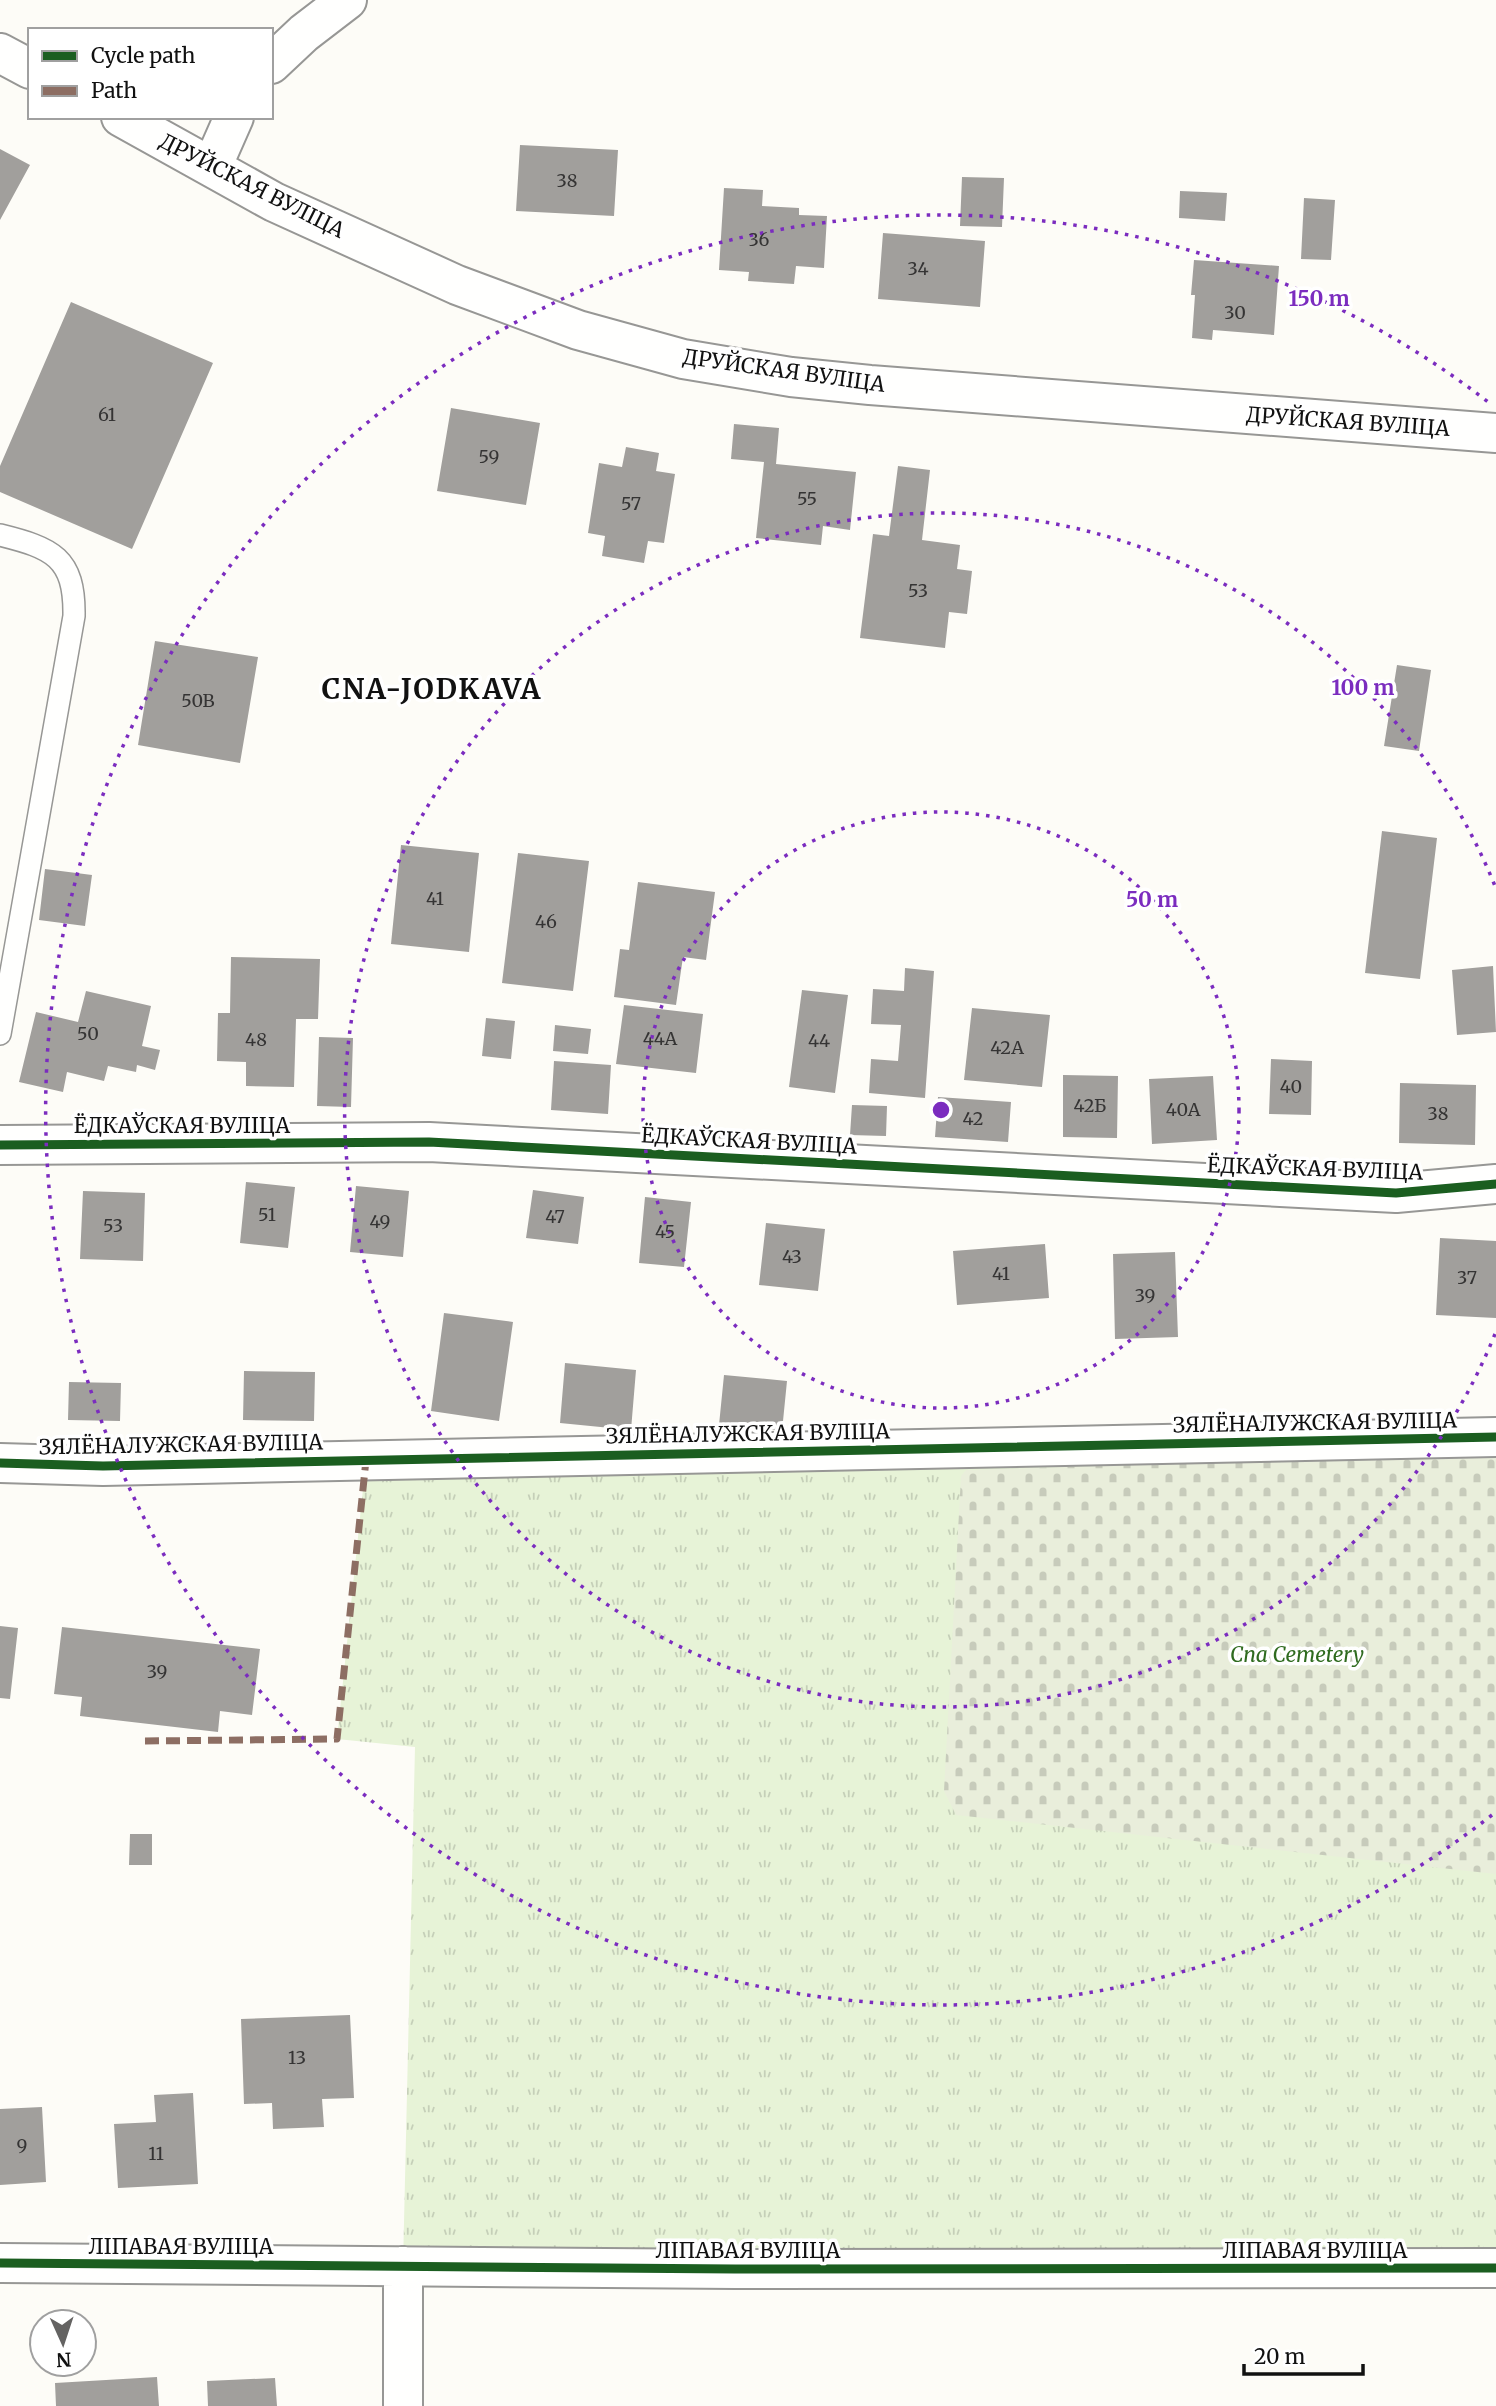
<svg xmlns="http://www.w3.org/2000/svg" width="1496" height="2406" font-family="Merriweather,serif">
<style>
.grass{fill:url(#grass-tufts)}
.cemetery{fill:url(#cemetery-stones)}
.building{fill:#a19f9c}
.lines{fill:none;stroke-linecap:round;stroke-linejoin:round}
.lane-casing{stroke:#979795;stroke-width:24}
.street-casing{stroke:#979795;stroke-width:42}
.lane{stroke:#fffffe;stroke-width:21}
.street{stroke:#fffffe;stroke-width:38}
.quiet{stroke:#8d6e63;stroke-width:7;stroke-dasharray:14 7;stroke-linecap:butt}
.cycleway-casing{stroke:#fff;stroke-width:13}
.cycleway{stroke:#1b5e20;stroke-width:9}
.ring{fill:none;stroke:#7b2cbf;stroke-width:3.5;stroke-dasharray:3.5 7}
.labels{text-anchor:middle;stroke-width:7;stroke-linejoin:round;paint-order:stroke}
.number-label{font-size:18px;fill:#353434}
.street-label{font-size:21px;fill:#111;stroke:#fff}
.park-label{font-size:21px;font-style:italic;fill:#2f6b1f;stroke:#fff}
.district-label{font-size:28px;font-weight:bold;letter-spacing:2px;fill:#111;stroke:#fff}
.centre{fill:#7b2cbf;stroke:#fff;stroke-width:3.5}
.ring-label{font-size:21px;text-anchor:middle;font-weight:bold;fill:#7b2cbf;stroke:#fff;stroke-width:7;stroke-linejoin:round;paint-order:stroke}
</style>
<defs>
<pattern id="grass-tufts" width="24" height="20" patternUnits="userSpaceOnUse" patternTransform="scale(1.75)"><rect width="24" height="20" fill="#e7f3d7"/><path d="M3 7l-1-3M5 7V3M7 7l1-3M15 17l-1-3M17 17v-4M19 17l1-3" fill="none" stroke="#c5cfb8"/></pattern>
<pattern id="cemetery-stones" width="16" height="16" patternUnits="userSpaceOnUse" patternTransform="scale(1.75)"><rect width="16" height="16" fill="#e9eedb"/><path d="M2 7V4a2 2 0 0 1 4 0v3zM10 15v-3a2 2 0 0 1 4 0v3z" fill="#c7cbbb"/></pattern>
</defs>
<rect width="100%" height="100%" fill="#fdfcf7"/>
<!-- grass -->
<path class="grass" d="M1496 1437V2268L403 2266 415 1747 337 1739 366 1460Z"/>
<!-- cemetery -->
<path class="cemetery" d="M1496 1454V1874L956 1815 944 1791 961 1476 966 1470Z"/>
<!-- building -->
<path class="building" d="M520 145 618 150 614 216 516 211Z
M0 149 30 165 0 220Z
M962 177 1004 178 1002 227 960 226Z
M724 188 763 190 762 206 799 208V215L827 216 824 268 796 266 794 284 748 281 749 272 719 270Z
M1180 191 1227 193 1225 221 1179 218Z
M1304 198 1335 200 1331 260 1301 259Z
M883 233 985 241 980 307 878 299Z
M1194 260 1279 266 1274 335 1213 330 1212 340 1192 338 1195 295H1191Z
M71 302 213 363 132 549 0 492V466Z
M451 408 540 423 526 505 437 491Z
M734 424 779 428 776 464 856 472 850 530 823 526 821 545 756 538 764 462 731 459Z
M626 447 659 453 656 471 675 474 664 543 648 541 644 563 602 556 605 536 588 533 599 463 622 467Z
M898 466 930 470 922 540 960 545 957 569 972 571 967 614 949 612 945 648 860 638 873 534 889 536Z
M155 641 258 657 240 763 138 745Z
M1397 665 1431 670 1419 751 1384 746Z
M1382 831 1437 838 1420 979 1365 973Z
M401 845 479 853 469 952 391 944Z
M518 853 589 861 573 991 502 983Z
M45 869 92 875 85 926 39 920Z
M638 882 715 892 706 960 683 957 676 1005 614 997 620 949 629 950Z
M231 957 320 959 318 1019H296L294 1087 246 1086V1062L217 1061 218 1013H230Z
M1493 966 1496 1032 1457 1035 1452 970Z
M905 968 934 971 925 1098 869 1093 871 1059 898 1061 901 1025 871 1024 873 989 904 991Z
M802 990 848 995 835 1093 789 1087Z
M86 991 151 1006 142 1046 160 1050 155 1070 137 1065 136 1072 108 1066 104 1081 67 1072 63 1092 19 1082 36 1012 78 1022Z
M624 1005 703 1014 696 1073 616 1064Z
M972 1008 1050 1015 1042 1087 964 1080Z
M486 1018 515 1021 511 1059 482 1056Z
M555 1025 591 1029 588 1054 553 1051Z
M319 1037 353 1038 351 1107 317 1106Z
M1271 1059 1312 1061 1311 1115 1269 1114Z
M554 1061 611 1065 608 1114 551 1110Z
M1063 1075 1118 1076 1117 1138 1063 1137Z
M1213 1076 1217 1140 1152 1144 1149 1079Z
M1400 1083 1476 1085 1475 1145 1399 1143Z
M938 1097 1011 1102 1008 1142 935 1137Z
M852 1105 887 1106 886 1136 850 1135Z
M246 1182 295 1187 288 1248 240 1243Z
M356 1186 409 1191 403 1257 350 1252Z
M533 1190 584 1197 578 1244 526 1238Z
M83 1191 145 1193 143 1261 80 1259Z
M645 1197 691 1202 684 1267 639 1263Z
M766 1223 825 1229 818 1291 759 1285Z
M1440 1238 1496 1241V1318L1436 1315Z
M1045 1244 1049 1298 957 1305 953 1251Z
M1175 1252 1178 1337 1115 1339 1113 1254Z
M444 1313 513 1322 499 1421 431 1411Z
M565 1363 636 1370 631 1430 560 1423Z
M244 1371 315 1372 314 1421 243 1420Z
M724 1375 787 1381 782 1431 719 1425Z
M69 1382 121 1383 120 1421 68 1420Z
M0 1626 18 1628 10 1699 0 1698Z
M62 1627 260 1649 252 1715 220 1711 218 1732 80 1716 82 1697 54 1694Z
M130 1834H152V1865H129Z
M350 2015 354 2098 322 2099 324 2127 273 2129 272 2103 244 2104 241 2019Z
M193 2093 198 2184 118 2188 114 2124 156 2122 154 2095Z
M42 2107 46 2182 0 2185V2109Z
M157 2377 159 2406H56L55 2383Z
M275 2378 277 2406H208L207 2381Z"/>
<g class="lines">
<!-- lane casing -->
<g class="lane-casing">
<path id="lane" d="M0 535C52 548 75 557 74 616L0 1034"/>
</g>
<!-- street casing -->
<g class="street-casing">
<path id="street" d="M0 53 30 69
M271 64 304 33 347 0
M121 117 274 202 457 285 578 330 683 359 791 377 870 385 1496 433
M212 167 234 117
M0 1145 429 1142 1396 1193 1496 1184
M0 1463 103 1466 1496 1437
M0 2263 735 2269 1496 2268
M403 2266V2406"/>
</g>
<!-- lane -->
<use href="#lane" class="lane"/>
<!-- street -->
<use href="#street" class="street"/>
<!-- quiet -->
<path class="quiet" d="M145 1741 337 1739 366 1460"/>
<!-- cycleway casing -->
<g class="cycleway-casing">
<path id="cycleway" d="M0 1145 429 1142 1396 1193 1496 1184
M0 1463 103 1466 1496 1437
M0 2263 735 2269 1496 2268"/>
</g>
<!-- cycleway -->
<use href="#cycleway" class="cycleway"/>
</g>
<!-- distance rings -->
<g class="ring">
<circle cx="941" cy="1110" r="298"/>
<path d="M1495 1334A597 597 0 1 1 1495 886"/>
<path d="M1492 1815A895 895 0 1 1 1492 405"/>
</g>
<g class="labels">
<!-- number labels -->
<g class="number-label">
<text x="567" y="187">38</text>
<text x="759" y="246">36</text>
<text x="918" y="275">34</text>
<text x="1235" y="319">30</text>
<text x="107" y="421">61</text>
<text x="489" y="463">59</text>
<text x="807" y="505">55</text>
<text x="631" y="510">57</text>
<text x="918" y="597">53</text>
<text x="198" y="707">50В</text>
<text x="435" y="905">41</text>
<text x="546" y="928">46</text>
<text x="88" y="1040">50</text>
<text x="660" y="1045">44А</text>
<text x="256" y="1046">48</text>
<text x="819" y="1047">44</text>
<text x="1007" y="1054">42А</text>
<text x="1291" y="1093">40</text>
<text x="1090" y="1112">42Б</text>
<text x="1183" y="1116">40А</text>
<text x="1438" y="1120">38</text>
<text x="973" y="1125">42</text>
<text x="267" y="1221">51</text>
<text x="555" y="1223">47</text>
<text x="380" y="1228">49</text>
<text x="113" y="1232">53</text>
<text x="665" y="1238">45</text>
<text x="792" y="1263">43</text>
<text x="1001" y="1280">41</text>
<text x="1467" y="1284">37</text>
<text x="1145" y="1302">39</text>
<text x="157" y="1678">39</text>
<text x="297" y="2064">13</text>
<text x="22" y="2152">9</text>
<text x="156" y="2160">11</text>
</g>
<!-- street labels -->
<g class="street-label">
<text transform="translate(252 186) rotate(27)" y="7">ДРУЙСКАЯ ВУЛІЦА</text>
<text transform="translate(784 371) rotate(8)" y="7">ДРУЙСКАЯ ВУЛІЦА</text>
<text transform="translate(1348 422) rotate(4)" y="7">ДРУЙСКАЯ ВУЛІЦА</text>
<text x="182" y="1133">ЁДКАЎСКАЯ ВУЛІЦА</text>
<text transform="translate(749 1141) rotate(3)" y="7">ЁДКАЎСКАЯ ВУЛІЦА</text>
<text transform="translate(1315 1169) rotate(2)" y="7">ЁДКАЎСКАЯ ВУЛІЦА</text>
<text transform="translate(1315 1423) rotate(-1)" y="7">ЗЯЛЁНАЛУЖСКАЯ ВУЛІЦА</text>
<text transform="translate(748 1434) rotate(-1)" y="7">ЗЯЛЁНАЛУЖСКАЯ ВУЛІЦА</text>
<text transform="translate(181 1445) rotate(-1)" y="7">ЗЯЛЁНАЛУЖСКАЯ ВУЛІЦА</text>
<text x="181" y="2254">ЛІПАВАЯ ВУЛІЦА</text>
<text x="748" y="2258">ЛІПАВАЯ ВУЛІЦА</text>
<text x="1315" y="2258">ЛІПАВАЯ ВУЛІЦА</text>
</g>
<!-- park labels -->
<g class="park-label">
<text x="1297" y="1662">Cna Cemetery</text>
</g>
<!-- district labels -->
<g class="district-label">
<text x="432" y="699">CNA-JODKAVA</text>
</g>
</g>
<circle cx="941" cy="1110" r="10" class="centre"/>
<g class="ring-label">
<text x="1319" y="306">150 m</text>
<text x="1363" y="695">100 m</text>
<text x="1152" y="907">50 m</text>
</g>
<!-- legend -->
<rect x="28" y="28" width="245" height="91" fill="#ffffff" stroke="#a0a0a0" stroke-width="2"/>
<rect x="42" y="51" width="35" height="10" fill="#1b5e20" stroke="#a0a0a0" stroke-width="2"/>
<text x="91" y="63" font-size="21" fill="#111111">Cycle path</text>
<rect x="42" y="86" width="35" height="10" fill="#8d6e63" stroke="#a0a0a0" stroke-width="2"/>
<text x="91" y="98" font-size="21" fill="#111111">Path</text>
<!-- north arrow -->
<g transform="translate(63 2343) rotate(177)"><circle r="33" fill="#ffffff" stroke="#a0a0a0" stroke-width="2"/>
<path d="M0-5L12 26L0 18L-12 26Z" fill="#646362"/>
<text y="-10" font-size="19" font-weight="bold" text-anchor="middle" fill="#111111">N</text>
</g>
<!-- scale -->
<path d="M1244 2364v10h119v-10" fill="none" stroke="#111111" stroke-width="3.5"/>
<text x="1254" y="2364" font-size="21" fill="#111111" stroke="#ffffff" stroke-width="5" paint-order="stroke">20 m</text>
</svg>
